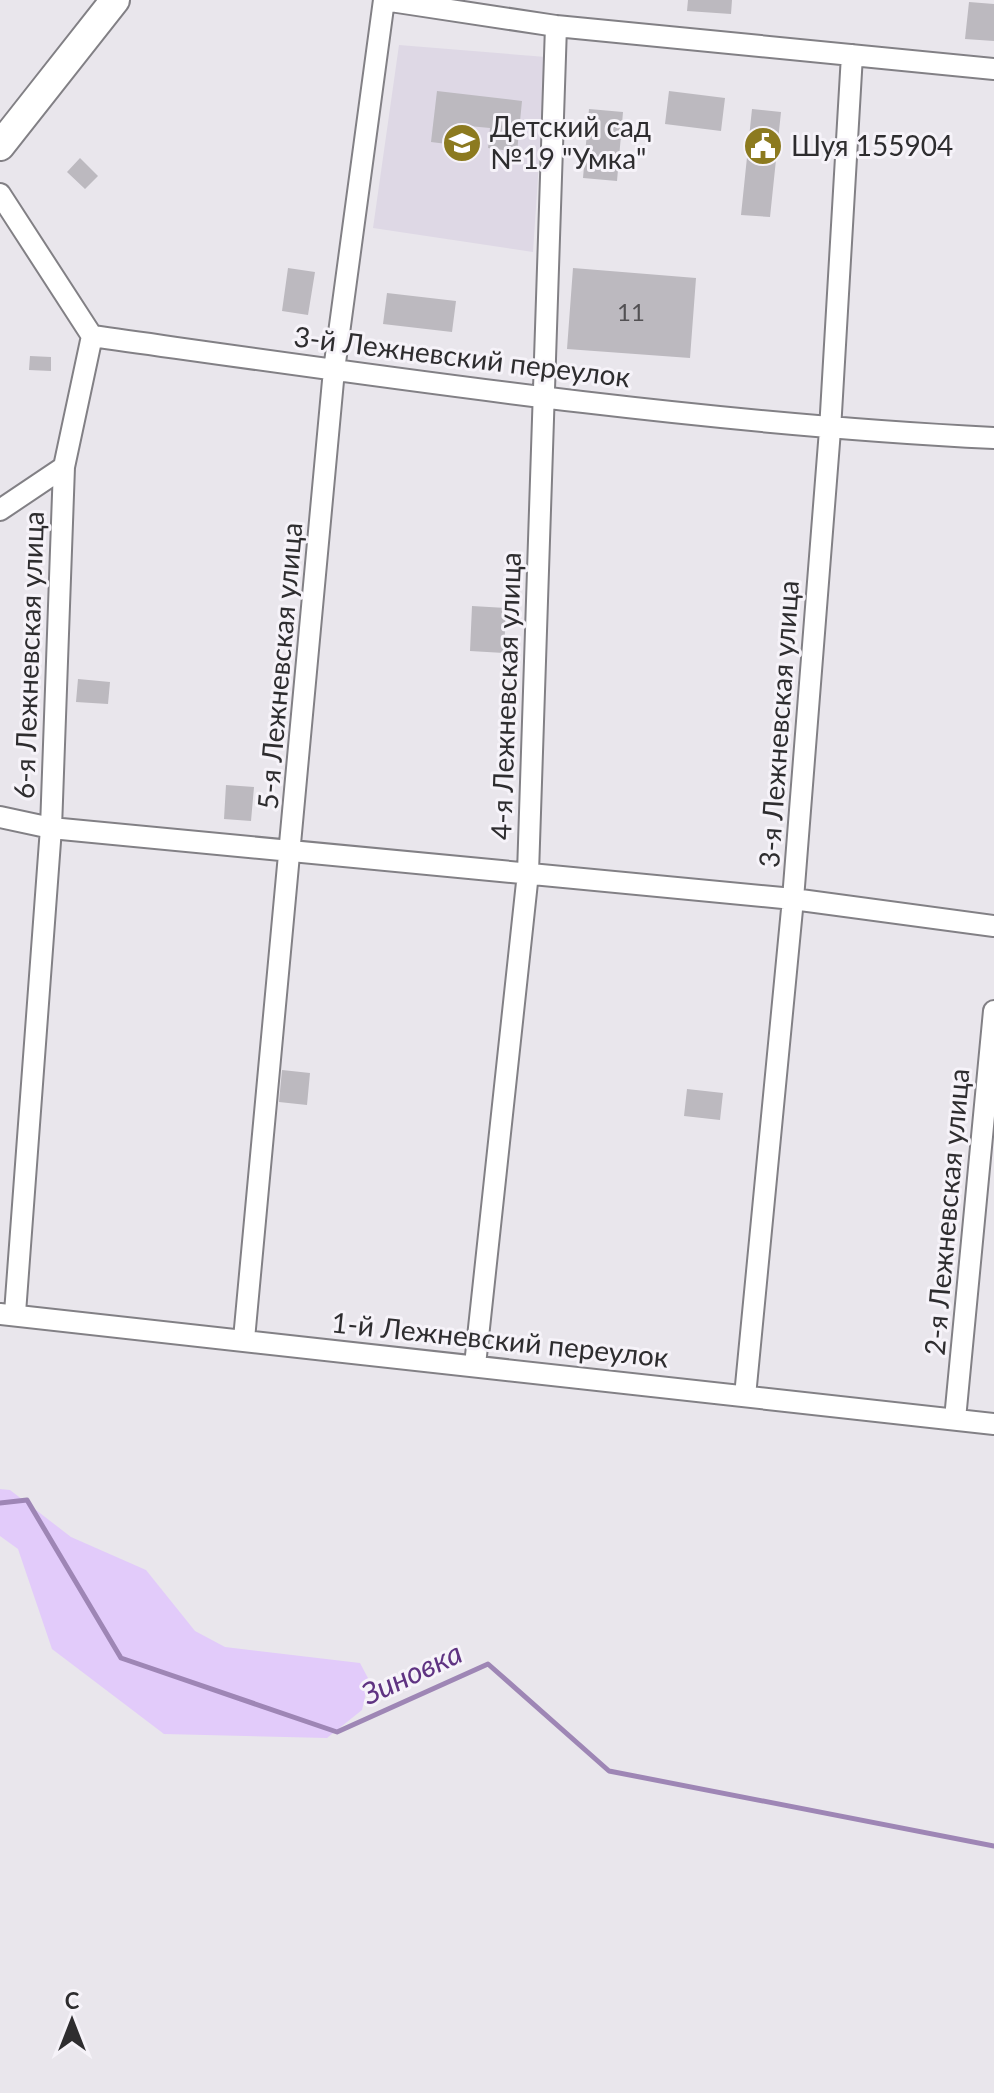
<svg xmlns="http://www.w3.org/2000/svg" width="994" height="2093" font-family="Lato,sans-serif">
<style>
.built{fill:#ded8e5}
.green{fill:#e2cbfa}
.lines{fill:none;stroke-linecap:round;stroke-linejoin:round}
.stream{stroke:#9e86b5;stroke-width:5}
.building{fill:#bcb9bf}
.minor-casing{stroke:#828085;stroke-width:24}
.secondary-casing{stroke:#828085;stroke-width:32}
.minor{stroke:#fff;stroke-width:20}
.secondary{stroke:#fff;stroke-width:28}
.labels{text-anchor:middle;stroke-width:6;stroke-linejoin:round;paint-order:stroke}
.number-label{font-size:24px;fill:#525053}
.poi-label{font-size:28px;fill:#2e2d2f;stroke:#f6f3f9;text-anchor:start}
.street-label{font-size:28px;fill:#2e2d2f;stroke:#f6f3f9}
.water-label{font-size:30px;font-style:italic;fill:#5f3382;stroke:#f6f3f9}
</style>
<rect width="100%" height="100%" fill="#e9e6ec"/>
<!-- built -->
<path class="built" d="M399 45 546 57 533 252 373 228Z"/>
<!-- green -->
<path class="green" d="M0 1489 10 1490 71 1537 146 1570 195 1631 225 1647 360 1663 369 1680 362 1710 327 1738 164 1734 52 1649 18 1549 0 1536Z"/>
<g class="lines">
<!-- stream -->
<path class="stream" d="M0 1503 27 1500 121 1658 337 1732 488 1664 609 1771 994 1846"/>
</g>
<!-- building -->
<path class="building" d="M688 0H732L731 14 687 11Z
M969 2 994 4V41L965 39Z
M437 91 522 101 517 152 488 148 490 128 458 125 455 145 431 142Z
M669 91 725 98 721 131 665 124Z
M589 109 623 112 617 181 583 178Z
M752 109 781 112 770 217 741 215Z
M80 158 98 176 85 189 67 172Z
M288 268 315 272 308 315 282 311Z
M573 268 696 278 690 358 567 349Z
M387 293 456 301 452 332 383 324Z
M30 356 51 357V371L29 370Z
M472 606 506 608 504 653 470 651Z
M78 679 110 682 108 704 76 702Z
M226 785 254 787 251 821 224 819Z
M282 1070 310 1073 307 1105 279 1102Z
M687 1089 723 1093 720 1120 684 1116Z"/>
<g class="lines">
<!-- minor casing -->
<g class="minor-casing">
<path id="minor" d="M384 0 556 26 994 69
M0 194 92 336C392 378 691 423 994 438
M0 510 64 467
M0 817 51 828 793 899 994 926
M15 1313 51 828 64 467 92 336
M0 1314 994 1424
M244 1339 334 370 384 0
M475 1365 528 873 556 26
M745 1396 793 899 830 430 852 55
M955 1419 994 1011"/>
</g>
<!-- secondary casing -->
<g class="secondary-casing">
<path id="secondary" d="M0 146 115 0"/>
</g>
<!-- minor -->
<use href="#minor" class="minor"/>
<!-- secondary -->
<use href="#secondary" class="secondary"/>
</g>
<!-- icons -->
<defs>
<g id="school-disc" transform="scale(2)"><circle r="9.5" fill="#8c7a1f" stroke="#f6f3f9"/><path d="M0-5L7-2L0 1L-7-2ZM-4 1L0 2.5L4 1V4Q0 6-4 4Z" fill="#fff"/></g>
<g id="civic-disc" transform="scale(2)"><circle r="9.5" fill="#8c7a1f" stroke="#f6f3f9"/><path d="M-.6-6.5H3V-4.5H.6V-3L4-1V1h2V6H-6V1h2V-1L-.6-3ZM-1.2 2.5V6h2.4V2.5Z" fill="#fff"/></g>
</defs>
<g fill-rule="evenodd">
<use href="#school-disc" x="462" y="143"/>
<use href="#civic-disc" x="763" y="146"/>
</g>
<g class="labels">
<!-- number labels -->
<g class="number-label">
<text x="631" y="321">11</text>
</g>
<!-- poi labels -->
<g class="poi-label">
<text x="490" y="137">Детский сад<tspan x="490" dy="32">№19 "Умка"</tspan></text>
<text x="791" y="156">Шуя 155904</text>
</g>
<!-- street labels -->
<g class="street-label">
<text transform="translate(462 357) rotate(7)" y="10">3-й Лежневский переулок</text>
<text transform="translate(29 655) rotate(-88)" y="10">6-я Лежневская улица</text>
<text transform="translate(280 666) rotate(-85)" y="10">5-я Лежневская улица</text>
<text transform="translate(506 696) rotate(-88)" y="10">4-я Лежневская улица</text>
<text transform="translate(779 724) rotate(-86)" y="10">3-я Лежневская улица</text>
<text transform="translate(947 1212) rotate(-85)" y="10">2-я Лежневская улица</text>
<text transform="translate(500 1340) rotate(6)" y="10">1-й Лежневский переулок</text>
</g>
<!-- water labels -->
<g class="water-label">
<text transform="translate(412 1674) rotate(-25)" y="10">Зиновка</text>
</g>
</g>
<!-- north arrow -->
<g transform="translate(72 2021)" stroke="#f6f3f9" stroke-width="6" paint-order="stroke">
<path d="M0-6L14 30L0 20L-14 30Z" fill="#2e2d2f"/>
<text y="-12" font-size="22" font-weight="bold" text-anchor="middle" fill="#2e2d2f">С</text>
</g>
</svg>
